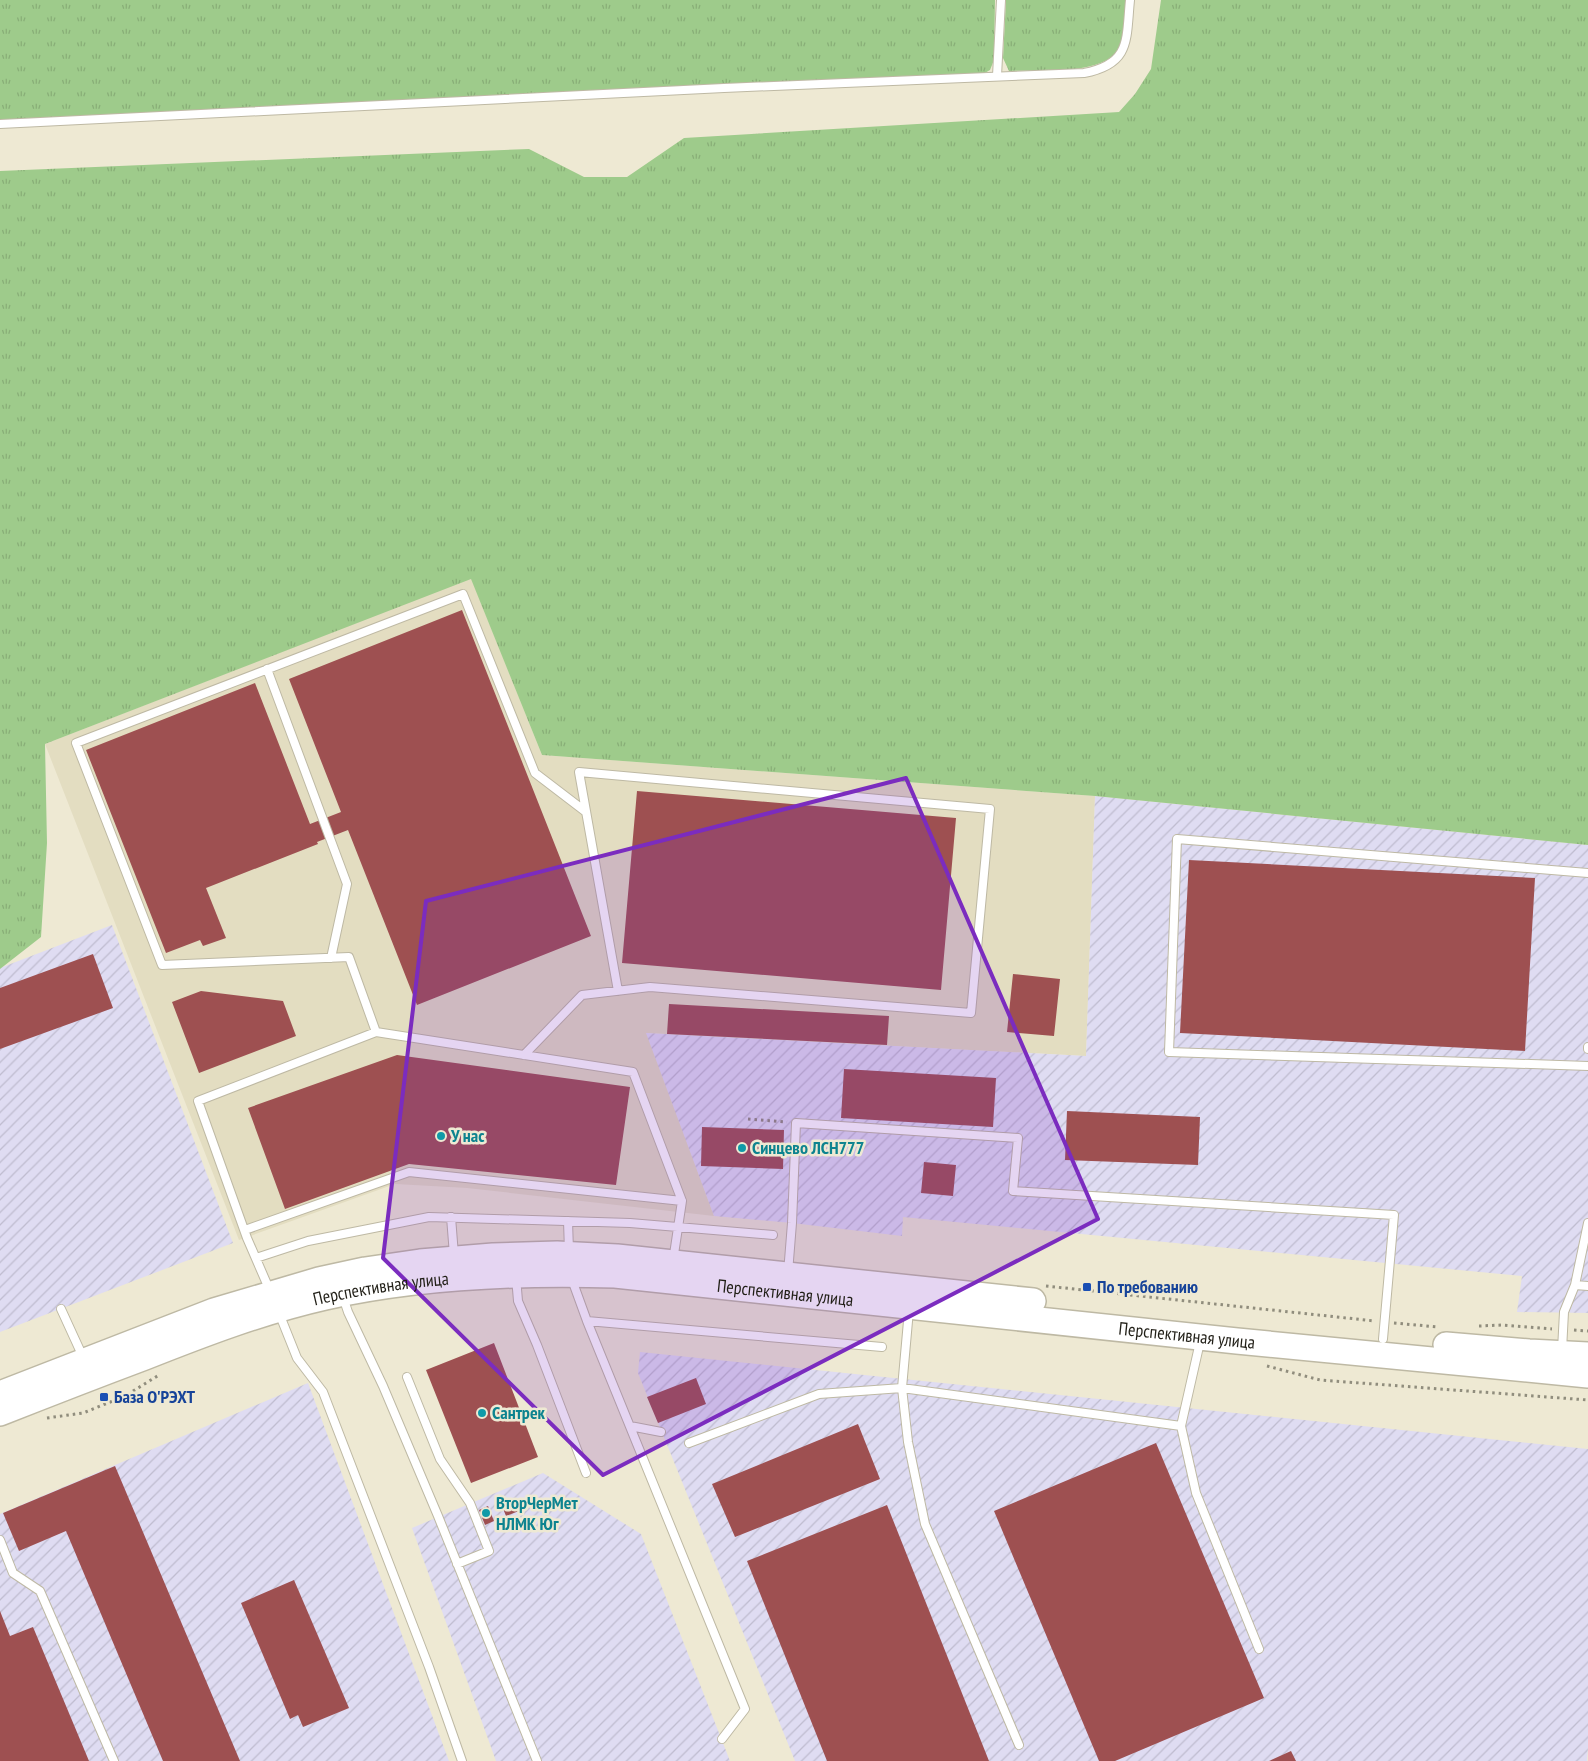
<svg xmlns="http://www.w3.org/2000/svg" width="1588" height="1761" font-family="'PT Sans Narrow',sans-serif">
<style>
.built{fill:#e3ddc1}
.industrial{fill:url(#industrial-furrows)}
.grass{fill:url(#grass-tufts)}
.building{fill:#9e5051}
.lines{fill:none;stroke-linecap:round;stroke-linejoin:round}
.service-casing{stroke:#beb9a4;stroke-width:10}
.primary-casing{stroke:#beb9a4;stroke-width:28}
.path{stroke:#908d7d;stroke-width:3;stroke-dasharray:2.5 4;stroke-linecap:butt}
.service{stroke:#fff;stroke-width:8}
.primary{stroke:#fff;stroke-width:25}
.marked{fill:#7b2cbf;fill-opacity:0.2;stroke:#7b2cbf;stroke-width:4;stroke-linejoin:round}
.culture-dot{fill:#0f9aa8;stroke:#eee9d3;stroke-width:2}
.transit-dot{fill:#1a4fb4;stroke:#eee9d3;stroke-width:2}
.labels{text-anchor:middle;stroke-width:5;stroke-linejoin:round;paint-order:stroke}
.culture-label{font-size:18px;font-weight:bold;fill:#0d838f;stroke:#eee9d3;text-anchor:start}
.transit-label{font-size:18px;font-weight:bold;fill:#164399;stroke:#eee9d3;text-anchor:start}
.street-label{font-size:18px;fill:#211f17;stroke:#eee9d3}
</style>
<defs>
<pattern id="industrial-furrows" width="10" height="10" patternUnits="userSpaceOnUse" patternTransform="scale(1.25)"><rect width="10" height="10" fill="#dfdcf2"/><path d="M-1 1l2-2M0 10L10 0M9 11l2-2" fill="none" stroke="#bfbccf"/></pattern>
<pattern id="grass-tufts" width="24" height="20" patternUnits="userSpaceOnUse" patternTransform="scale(1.25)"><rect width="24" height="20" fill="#9ecb8b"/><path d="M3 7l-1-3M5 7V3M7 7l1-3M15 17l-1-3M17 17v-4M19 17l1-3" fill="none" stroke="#88ae77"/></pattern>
</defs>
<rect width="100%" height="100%" fill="#eee9d3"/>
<!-- built -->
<path class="built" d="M471 578 542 755 1095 796 1086 1056 647 1033 714 1216 467 1188 395 1184 239 1240 45 744Z"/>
<!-- industrial -->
<path class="industrial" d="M1095 796 1588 845V1313L1517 1312 1522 1276 903 1217 902 1236 792 1223 714 1216 646 1033 1086 1056Z
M112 925 233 1243 0 1332V968Z
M640 1352 1588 1449V1747L1587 1761H795L638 1373Z
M308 1383 449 1761H0V1514Z
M543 1473 641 1534 730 1761H496L412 1528Z"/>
<!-- grass -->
<path class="grass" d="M0 0H995L994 60 990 70 983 74 0 121Z
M1006 0H1127C1125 16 1127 35 1119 49 1103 76 1036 70 1009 71L1003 58Z
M1161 0H1588V845L1095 796 542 755 471 579 45 744 47 843 41 937 0 969V171L529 149 584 177H627L684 138 1119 112 1135 94 1151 69Z"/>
<!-- building -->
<path class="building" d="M462 610 591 936 417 1005 348 830 317 842 318 844 206 888 226 938 203 946 200 940 166 953 86 750 255 683 310 824 341 812 289 679Z
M637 791 956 818 941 990 622 963Z
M1189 860 1535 878 1525 1051 1180 1033Z
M93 954 113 1008 0 1049V988Z
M1013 974 1060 979 1054 1036 1007 1032Z
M201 991 283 1001 296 1036 199 1073 172 1002Z
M669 1004 889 1016 887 1045 667 1034Z
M397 1055 630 1087 616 1185 409 1164 285 1209 248 1108Z
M844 1069 996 1078 993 1127 841 1118Z
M1067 1111 1200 1117 1198 1165 1065 1160Z
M702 1127 784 1130 783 1169 701 1166Z
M924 1162 956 1165 953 1196 921 1193Z
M494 1343 538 1457 471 1483 426 1370Z
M696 1378 706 1404 658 1423 647 1397Z
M858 1424 880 1479 735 1537 712 1484Z
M1156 1443 1264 1698 1115 1761H1099L994 1511Z
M115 1466 240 1761H163L66 1531 19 1551 3 1513Z
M521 1499 524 1509 506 1516 502 1506Z
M887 1505 989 1761H827L747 1561Z
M488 1506 494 1521 485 1525 479 1510Z
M294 1580 349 1708 303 1727 298 1715 290 1719 241 1603Z
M0 1611 10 1636 33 1627 89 1761H0Z
M1291 1751 1296 1761H1269Z"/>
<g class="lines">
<!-- service casing -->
<g class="service-casing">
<path id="service" d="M997 76 1001 0
M0 124 724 88 1084 73C1131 64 1126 40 1130 0
M267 669 347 884 331 958
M1588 873 1177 839 1169 1052 1588 1066
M376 1032 349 957 162 965 76 743 463 594 535 773 586 812
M1588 1047V1049
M524 1055 582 995 650 987 971 1013 990 809 579 772 618 991
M451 1217 454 1255
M568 1221 569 1251
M245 1230 409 1172 682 1201 633 1072 376 1032 198 1101 247 1238 270 1291
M256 1258 308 1241 429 1217 630 1223 773 1235
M673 1261 682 1201
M788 1273 792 1223 796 1123 1018 1138 1013 1191 1394 1215 1383 1339
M516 1277 518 1301 537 1345 586 1473
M571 1277 587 1321 882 1347
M1575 1285 1588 1223
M343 1297 348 1312 383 1386 438 1516 537 1761
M61 1309 83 1357
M909 1310 902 1388 908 1442 925 1524 1019 1745
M279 1313 297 1358 323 1392 429 1667 462 1761
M587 1321 745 1709 722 1739
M1200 1342 1181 1426 1196 1493 1259 1649
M1562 1350 1564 1312 1575 1285 1588 1286
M407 1377 440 1459 470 1503 489 1551 457 1564
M630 1426 661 1432
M689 1443 819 1394 902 1388 1181 1426
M0 1540 13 1573 40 1591 114 1761"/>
</g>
<!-- primary casing -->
<g class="primary-casing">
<g id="primary">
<path d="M1446 1345 1529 1352 1588 1355"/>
<path d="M0 1394 214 1311 319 1280 365 1270 420 1262 493 1256 557 1254 617 1257 1033 1301"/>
<path id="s1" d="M0 1413C48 1394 97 1375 145 1357 203 1334 263 1311 325 1297 420 1276 518 1272 615 1275L1237 1341 1588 1375"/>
</g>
</g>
<!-- path -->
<path class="path" d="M748 1119 787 1122
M1046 1286 1375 1321
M1394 1323 1438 1327
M1479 1326 1502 1325 1552 1329
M1574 1330 1588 1331
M1267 1366 1320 1380 1588 1400
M47 1418 83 1413 125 1396 159 1375"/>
<!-- service -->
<use href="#service" class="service"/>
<!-- primary -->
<use href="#primary" class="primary"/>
</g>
<!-- marked area -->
<path class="marked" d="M906 778 1098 1219 603 1475 383 1258 426 901Z"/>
<!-- markers -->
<g class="culture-dot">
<circle cx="441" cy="1136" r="5"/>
<circle cx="742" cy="1148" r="5"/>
<circle cx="482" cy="1413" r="5"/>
<circle cx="486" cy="1513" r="5"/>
</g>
<g class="transit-dot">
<rect x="1082" y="1282" width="10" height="10" rx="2.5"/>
<rect x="99" y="1392" width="10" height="10" rx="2.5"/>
</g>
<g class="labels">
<!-- culture labels -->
<g class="culture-label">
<text x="451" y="1142">У нас</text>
<text x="752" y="1154">Синцево ЛСН777</text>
<text x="492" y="1419">Сантрек</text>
<text x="496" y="1509">ВторЧерМет<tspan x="496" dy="21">НЛМК Юг</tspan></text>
</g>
<!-- transit labels -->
<g class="transit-label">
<text x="1097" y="1293">По требованию</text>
<text x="114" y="1403">База О'РЭХТ</text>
</g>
<!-- street labels -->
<g class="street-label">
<text dy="6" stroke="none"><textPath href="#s1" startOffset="402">Перспективная улица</textPath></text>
<text dy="6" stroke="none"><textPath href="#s1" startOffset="808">Перспективная улица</textPath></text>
<text dy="6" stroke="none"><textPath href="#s1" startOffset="1212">Перспективная улица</textPath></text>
</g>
</g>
</svg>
